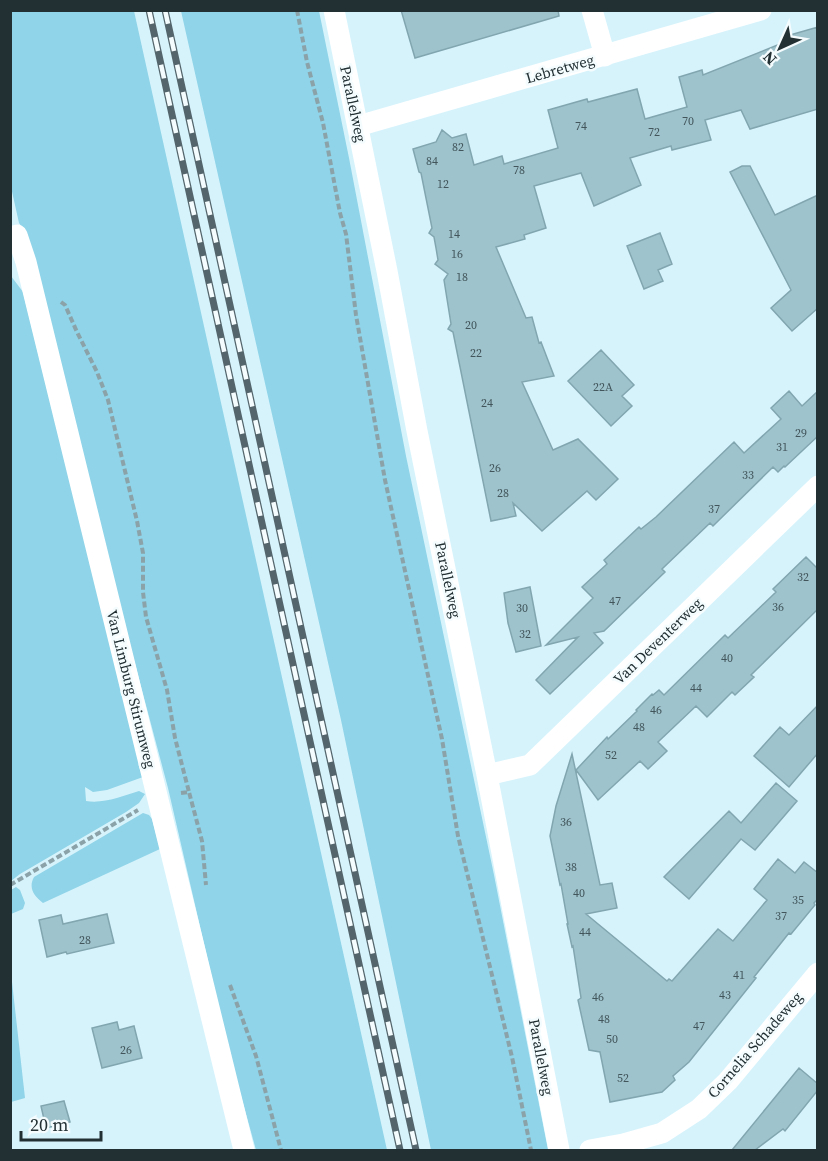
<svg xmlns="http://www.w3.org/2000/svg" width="828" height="1161" font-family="'Source Serif 4',serif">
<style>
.green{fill:#8fd4e8}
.building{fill:#9fc3cd;stroke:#82a6b0;stroke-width:1.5}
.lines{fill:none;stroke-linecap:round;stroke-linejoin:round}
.path{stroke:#8ba2a9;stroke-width:4;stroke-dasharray:6 3;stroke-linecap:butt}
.street{stroke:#fff;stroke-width:21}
.rail-casing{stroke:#54666c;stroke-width:7}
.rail{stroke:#f5fcfe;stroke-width:4.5;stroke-dasharray:14;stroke-linecap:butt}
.labels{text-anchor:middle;stroke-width:5;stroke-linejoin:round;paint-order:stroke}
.number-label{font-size:12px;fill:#41555a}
.street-label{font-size:15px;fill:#223034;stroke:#f5fcfe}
</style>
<rect width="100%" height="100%" fill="#d6f3fc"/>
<!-- green -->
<path class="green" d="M10 11H134L387 1150H256L230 1056 168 788 126 630 27 234 19 223 11 187Z
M181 11H319L349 158 406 456 494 875 548 1150H431L341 720Z
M11 276 23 292 143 777 107 790 93 792 85 787 86 801C104 804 122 796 139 791L145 794 139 803 126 812 20 874 11 881Z
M143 813 149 815 152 819 160 849 43 903C34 896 28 888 34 877Z
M16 887 20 890 25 903 23 909 11 914V890Z
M11 973 25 1098 11 1102H10Z"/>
<!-- building -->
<path class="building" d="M401 10H558L559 16 415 58Z
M818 27V109L750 129 741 110 705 120 711 140 672 150 671 146 630 158 641 185 594 206 581 173 534 186 546 228 524 235 525 239 496 247 526 318 532 317 539 343 541 342 554 376 522 382 553 450 578 439 618 479 596 500 587 491 542 531 513 503 516 516 491 521 453 332 448 329 451 324 444 280 448 274 435 264 438 260 436 248 434 237 429 233 432 228 421 173 419 172 413 149 436 142 442 130 452 138 466 134 474 165 502 156 504 164 558 148 548 110 587 99 588 102 637 89 645 119 687 107 679 77 702 70 703 75 785 42 783 37Z
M742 166H750L775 215 818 195V308L792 331 771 308 791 290 730 172Z
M660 233 672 264 658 270 663 281 644 289 627 246Z
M601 350 634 385 622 396 632 406 611 426 568 381Z
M789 391 802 406 818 391V436L785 467 784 466 778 472 773 467 713 526 710 523 662 569 665 572 604 631 594 633 603 643 550 694 536 680 578 637 546 645 593 598 582 587 607 564 604 560 639 527 641 529 656 517 734 442 744 453 781 419 771 408Z
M806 557 818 569V609L751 675 754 677 735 695 732 692 707 717 696 706 658 742 667 751 648 769 640 761 598 800 576 770 607 737 608 739 637 711 636 710 652 694 653 695 659 690 664 695 725 635 728 638 776 592 773 589Z
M530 587 541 646 516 652 508 623 504 593Z
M818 705V753L789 787 754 756 780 727 789 735Z
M572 754 600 885 612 883 617 908 586 914 667 981 669 979 672 981 718 929 733 941 767 900 754 889 778 859 795 873 804 862 818 873V899L814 903 815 905 791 934 789 933 754 977 756 978 689 1062 673 1076 675 1080 662 1092 610 1102 600 1052 589 1050 578 1000 581 998 573 946 572 947 567 924H568L561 884 560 885 550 836 556 806Z
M776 783 797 801 755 850 741 839 689 899 664 877 729 811 741 823Z
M107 914 114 943 67 954 66 952 47 957 39 920 61 915 63 924Z
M117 1022 119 1030 134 1026 142 1058 102 1068 92 1028Z
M799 1068 818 1084V1090L785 1131 783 1129 755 1150H732Z
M64 1101 70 1122 46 1128 41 1106Z"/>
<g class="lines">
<!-- path -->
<path class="path" d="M297 10 307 62 323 123 340 213 346 234 356 315 385 480 442 739 458 836 512 1057 531 1150
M61 302 65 305 77 332 97 372 108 400 137 521 143 553V592L146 617 167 690 175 738 189 792
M181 793 189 792 202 841 206 885
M10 885 138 810
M230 985 256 1056 281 1150"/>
<!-- street -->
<path class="street" d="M334 10 387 271 417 431 487 775 559 1150
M592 10 605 56
M358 126 761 10
M10 237 17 235 26 262 244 1150
M487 775 530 765 818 486
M590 1150 623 1144 662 1133 699 1109 728 1081 818 973"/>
<!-- rail casing -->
<g class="rail-casing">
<path id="rail" d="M149 10 400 1150
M165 10 416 1150"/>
</g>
<!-- rail -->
<use href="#rail" class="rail"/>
</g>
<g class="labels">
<!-- number labels -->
<g class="number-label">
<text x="688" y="125">70</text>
<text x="581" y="130">74</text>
<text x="654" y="136">72</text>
<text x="458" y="151">82</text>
<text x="432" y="165">84</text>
<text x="519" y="174">78</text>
<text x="443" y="188">12</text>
<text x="454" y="238">14</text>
<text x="457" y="258">16</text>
<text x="462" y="281">18</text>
<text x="471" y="329">20</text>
<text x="476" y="357">22</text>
<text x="603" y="391">22A</text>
<text x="487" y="407">24</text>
<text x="801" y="437">29</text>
<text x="782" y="451">31</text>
<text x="495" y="472">26</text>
<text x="748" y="479">33</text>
<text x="503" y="497">28</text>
<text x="714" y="513">37</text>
<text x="803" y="581">32</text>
<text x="615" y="605">47</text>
<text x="778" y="611">36</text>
<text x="522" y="612">30</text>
<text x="525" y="638">32</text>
<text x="727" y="662">40</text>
<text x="696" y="692">44</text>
<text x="656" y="714">46</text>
<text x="639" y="731">48</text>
<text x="611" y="759">52</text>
<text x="566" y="826">36</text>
<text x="571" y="871">38</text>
<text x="579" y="897">40</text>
<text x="798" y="904">35</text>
<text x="781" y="920">37</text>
<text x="585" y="936">44</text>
<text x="85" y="944">28</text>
<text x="739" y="979">41</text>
<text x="725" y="999">43</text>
<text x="598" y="1001">46</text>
<text x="604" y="1023">48</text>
<text x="699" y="1030">47</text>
<text x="612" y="1043">50</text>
<text x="126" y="1054">26</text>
<text x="623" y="1082">52</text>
</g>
<!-- street labels -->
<g class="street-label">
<text transform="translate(560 69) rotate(-16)" y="5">Lebretweg</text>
<text transform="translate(353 104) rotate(78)" y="5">Parallelweg</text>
<text transform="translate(448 580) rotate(78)" y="5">Parallelweg</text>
<text transform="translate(658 641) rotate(-44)" y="5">Van Deventerweg</text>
<text transform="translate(131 689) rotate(76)" y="5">Van Limburg Stirumweg</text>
<text transform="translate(755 1045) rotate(-49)" y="5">Cornelia Schadeweg</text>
<text transform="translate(541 1057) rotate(79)" y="5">Parallelweg</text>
</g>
</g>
<!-- border -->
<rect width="828" height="1161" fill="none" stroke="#223034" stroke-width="24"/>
<!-- north arrow -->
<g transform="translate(780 48) rotate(225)" stroke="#f5fcfe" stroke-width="4.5" paint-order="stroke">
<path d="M0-4.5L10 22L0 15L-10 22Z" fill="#223034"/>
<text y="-9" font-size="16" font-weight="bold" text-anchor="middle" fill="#223034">N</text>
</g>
<!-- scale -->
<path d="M21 1131v9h80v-9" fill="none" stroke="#223034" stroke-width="3"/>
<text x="30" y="1131" font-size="18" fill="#223034" stroke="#f5fcfe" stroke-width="4.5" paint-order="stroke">20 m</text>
</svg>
